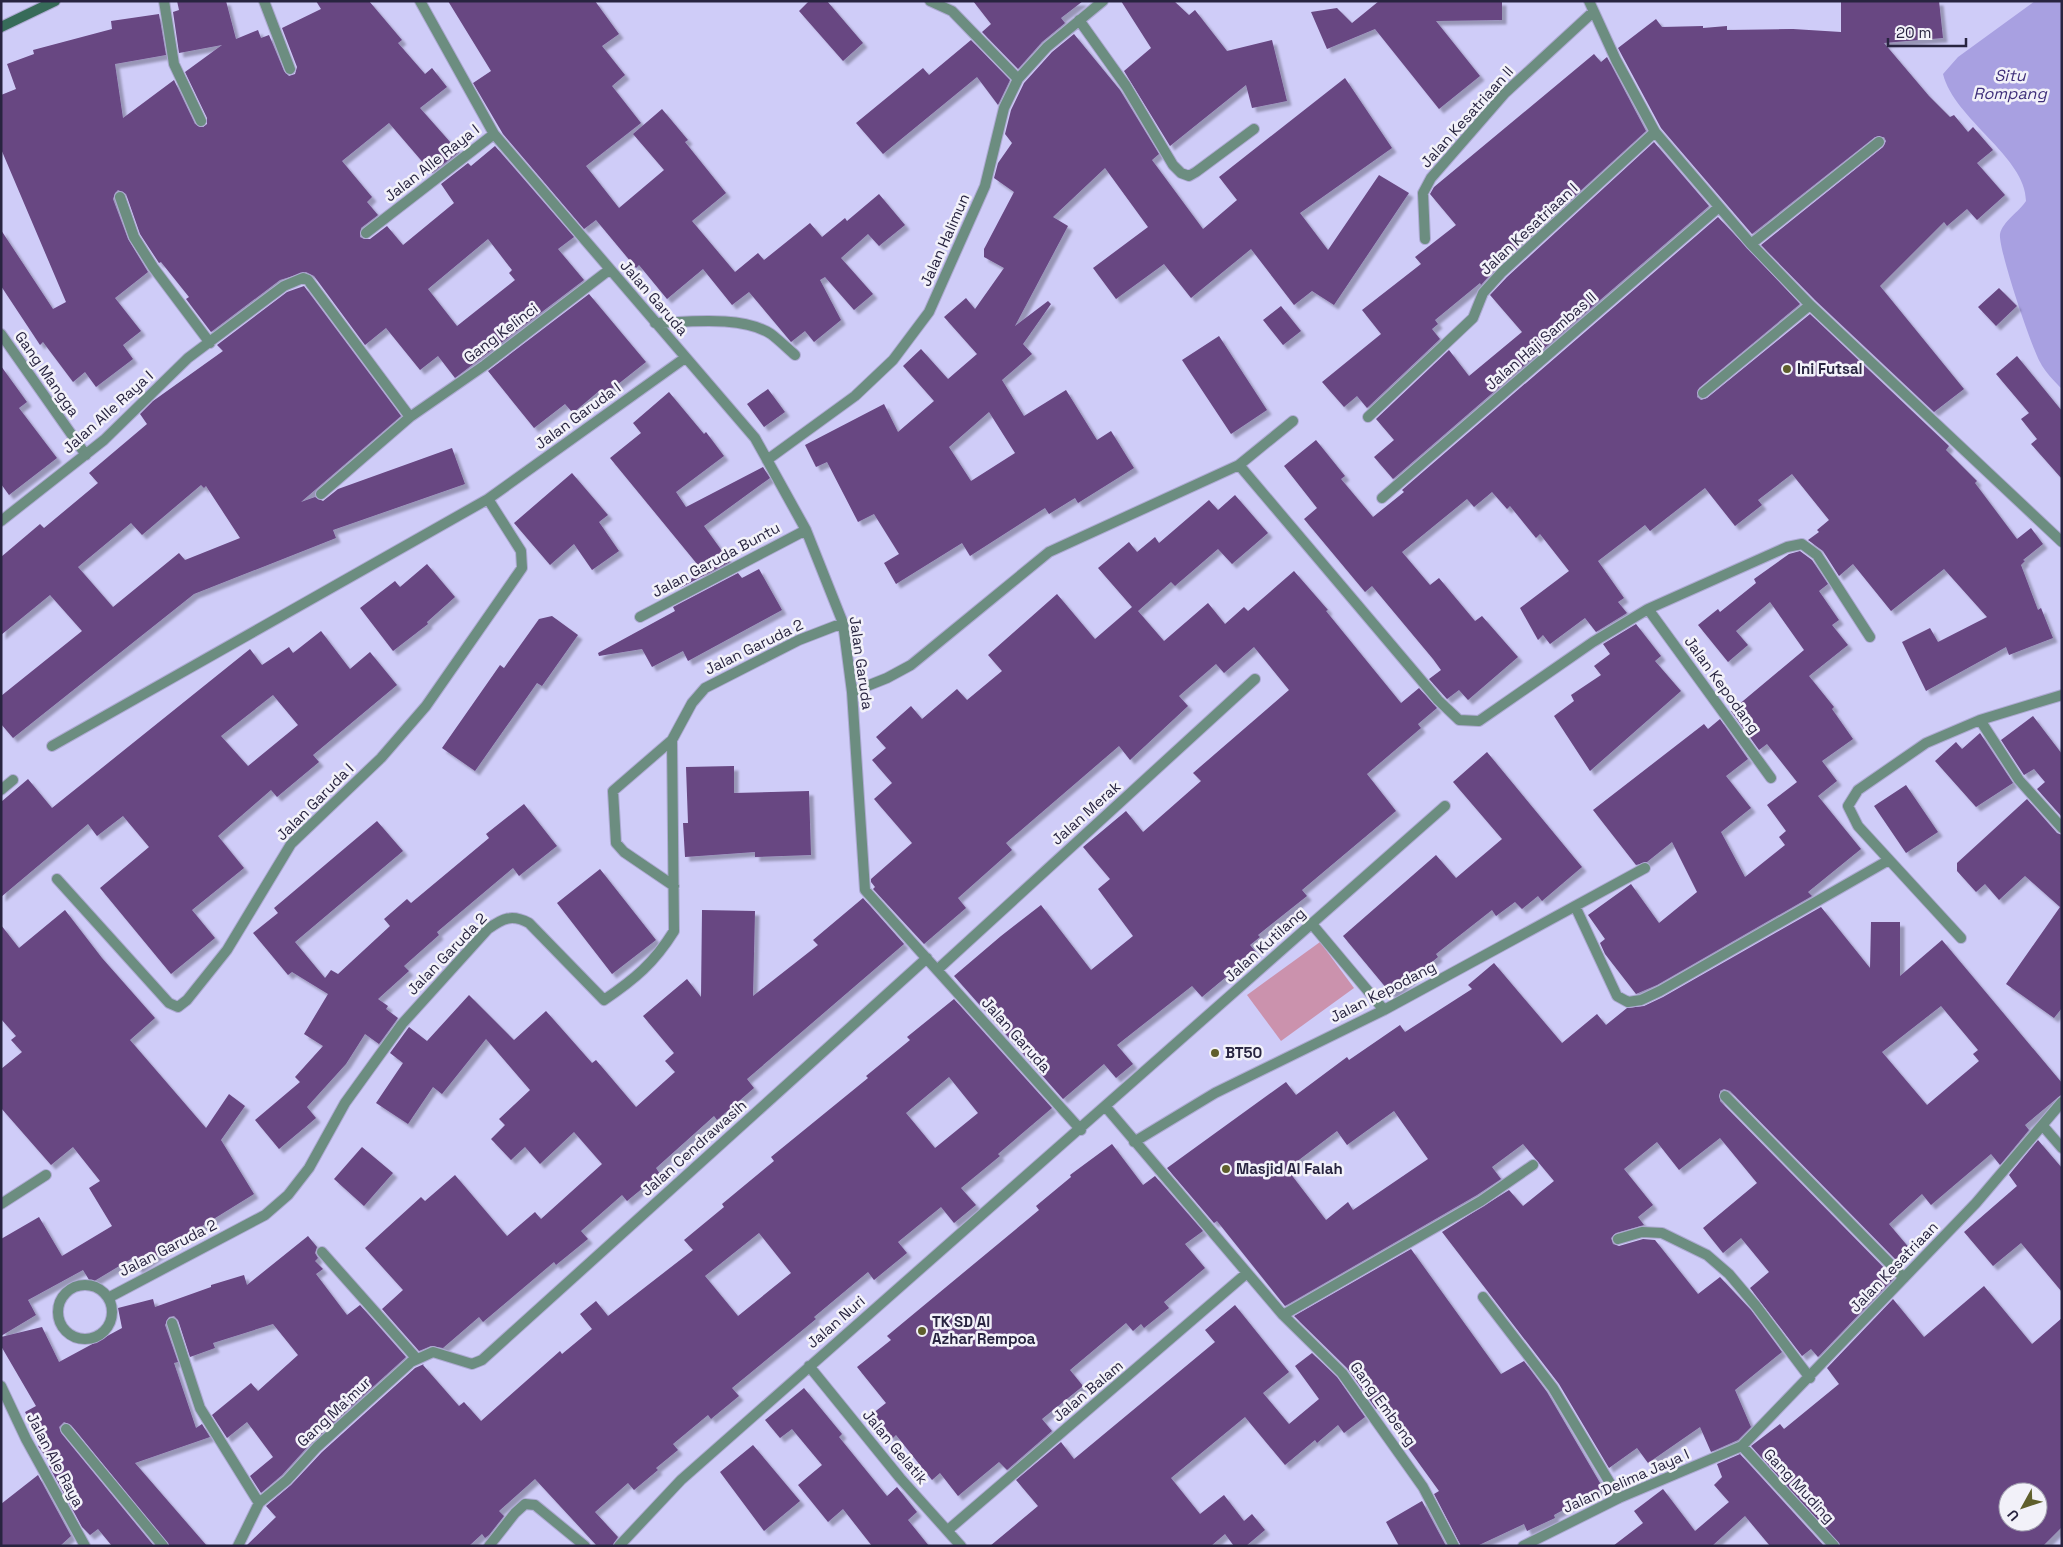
<svg xmlns="http://www.w3.org/2000/svg" width="2063" height="1547" font-family="'Space Grotesk',sans-serif">
<style>
.green{fill:#cb92ad}
.water{fill:#a8a0e1}
.building{fill:#684682;fill-rule:evenodd;filter:url(#shadow)}
.lines{fill:none;stroke-linecap:round;stroke-linejoin:round}
.street-casing{stroke:#aeaad3;stroke-width:12}
.secondary-casing{stroke:#aeaad3;stroke-width:12}
.street{stroke:#6c8d80;stroke-width:10}
.secondary{stroke:#376b59;stroke-width:10}
.poi-dot{fill:#5f5f2c;stroke:#f2f1f9;stroke-width:2}
.labels{text-anchor:middle;stroke-width:5;stroke-linejoin:round;paint-order:stroke}
.street-label{font-size:15px;fill:#282440;stroke:#f2f1f9}
.poi-label{font-size:15px;font-weight:bold;fill:#282440;stroke:#f2f1f9;text-anchor:start}
.water-label{font-size:16px;font-style:italic;fill:#3e2e79;stroke:#f2f1f9}
</style>
<defs>
<filter id="shadow"><feDropShadow dx="4.5" dy="4.5" stdDeviation="1" flood-color="#0004"/></filter>
</defs>
<rect width="100%" height="100%" fill="#cfccf8"/>
<!-- green -->
<path class="green" d="M1320 942 1354 988 1281 1041 1247 995Z"/>
<!-- water -->
<path class="water" d="M2035 1H2062V389C2054 381 2045 372 2040 362 2031 346 1998 248 2000 234 2003 221 2019 212 2026 201 2026 157 1954 119 1943 74L1958 57Z"/>
<!-- building -->
<path class="building" d="M177 1H226L236 39 258 30 261 38 269 35 284 71 289 76 295 74 297 67 282 28 321 9 316 1H369L402 40 398 43 425 74 432 68 447 87 420 108 459 152 432 173 389 123 342 161 372 197 367 202 378 215 361 228 360 237 364 239H370L387 226 403 245 454 203 441 184 468 163 471 166 495 146 574 237 558 249 584 280 455 378 438 356 420 370 386 328 365 345 314 276 306 272 280 280 211 332 186 299 189 297 161 262 159 263 140 234 126 194 118 190 115 193 113 199 128 239 148 272 115 298 141 331 123 345 133 359 96 387 85 372 73 382 43 342 40 345 1 286V230L53 309 66 302 1 149V95L16 89 7 64 34 54 33 50 112 29 111 21 159 14 166 55 115 64 123 118 174 80 195 124 203 127 207 124V118L185 72 222 45 179 53 173 12 179 10ZM488 239 512 270 509 273 515 280 457 326 428 289Z
M448 1H595L619 34 602 46 625 75 612 86 641 123 586 166 619 208 664 170 633 134 662 109 688 140 685 142 726 193 692 221 735 272 758 253 764 260 810 223 822 237 845 218 847 221 879 194 905 225 879 246 868 234 841 258 873 294 854 310 825 277 820 280 841 320 814 342 805 331 791 342 749 292 732 305 703 269 667 299 639 265 636 268 596 220 584 229 503 134 473 83 491 71Z
M809 1H827L863 43 843 61 799 11Z
M973 1H1083L1061 18 1065 23 1042 42 1018 69 982 32 991 24Z
M1121 1H1174L1189 15 1195 10 1227 51 1272 40 1287 101 1252 108 1246 85 1170 146 1124 71 1151 48Z
M1379 1H1502V20L1436 21 1480 76 1439 109 1375 29 1327 49 1311 12 1337 8 1352 23Z
M1841 1H1939L1943 38 1884 43 1929 96 1950 117 1954 115 1968 132 1973 127 1993 150 1977 163 2005 195 1977 220 1967 209 1947 226 1944 222 1880 286 1964 389 1934 412 1815 300 1761 245 1883 147 1886 141 1884 137H1875L1752 234 1661 128 1618 48 1656 19 1662 27 1703 26V28L1727 26V30L1793 29 1841 32Z
M1074 34 1120 90 1159 154 1152 160 1203 229 1237 200 1219 177 1345 78 1392 148 1300 213 1328 250 1379 175 1409 193 1334 305 1312 291 1294 305 1251 249 1191 298 1164 264 1116 299 1093 268 1148 227 1105 168 1053 217 1068 226 1015 326 1048 301 1051 304 1023 344 1032 354 1002 380 1024 416 1066 390 1097 440 1111 431 1134 468 1078 503 1075 498 1049 514 1045 508 970 556 962 543 896 584 884 563 899 554 874 514 858 522 827 462 816 467 805 445 884 404 898 432 934 401 903 366 921 349 948 379 977 354 944 317 966 298 975 309 1004 268 984 257V249L1014 192 994 178 998 163 1012 143 1005 134 1011 110 1024 83 1052 52ZM989 412 1015 453 971 481 949 447Z
M971 40 1010 80 998 105 977 77 883 154 856 123 923 68 929 75Z
M1594 54 1601 62 1607 57 1646 131 1497 267 1481 285 1480 283 1435 320 1438 324 1432 329 1440 339 1367 408 1357 396 1344 407 1322 382 1381 334 1362 310 1421 264 1415 257 1456 225 1430 194 1434 187Z
M1654 142 1709 206 1393 479 1374 457 1394 440 1376 419 1449 350 1469 376 1522 332 1490 295 1507 277Z
M1718 217 1800 304 1699 388 1697 397 1701 400 1707 398 1810 314 1949 446 1946 450 1977 481 1975 483 2017 539 2031 528 2043 544 2023 560 2025 561 2021 565 2038 610 2041 608 2053 638 2009 655 2006 647 1926 691 1902 642 1930 628 1938 642 1987 617 1944 569 1891 611 1853 564 1839 576 1823 551 1808 540 1819 532 1817 530 1829 520 1792 474 1758 500 1762 505 1735 526 1705 488 1650 531 1645 525 1598 561 1624 598 1618 602 1627 613 1596 632 1585 618 1550 644 1543 635 1538 640 1520 608 1569 571 1540 534 1536 538 1510 506 1507 509 1492 492 1474 507 1467 499 1402 552 1430 585 1439 578 1475 621 1482 616 1518 657 1468 700 1459 690 1447 699 1429 679 1441 670 1433 659 1372 586 1365 592 1304 519 1317 508 1284 466 1316 440 1345 476 1341 479 1373 517 1404 492 1402 490Z
M304 286 401 416 301 502 315 497 323 501 338 489 452 448 465 484 333 530 336 538 194 594 13 738 1 724V696L82 631 50 595 1 635V557L40 524 44 528 98 483 89 473 147 424 140 414 153 401 223 351 217 345 287 292ZM201 485 204 488 206 486 240 538 185 560 179 553 113 607 78 567 131 523 142 535Z
M1999 288 2017 306 1996 326 1978 307Z
M589 294 646 362 603 396 599 391 573 413 565 404 534 428 488 371Z
M1281 306 1301 331 1283 345 1263 320Z
M1219 336 1267 410 1231 434 1182 360Z
M2017 356 2062 411V479L2031 444 2037 439 2021 419 2029 413 1996 374Z
M1 366 27 402 19 408 57 458 9 495 1 484Z
M768 389 785 412 764 427 747 404Z
M669 392 704 434 706 432 724 456 676 492 686 507 763 467 770 478 704 526 730 562 680 588 702 570 610 458 641 433 633 423Z
M572 473 608 515 599 522 619 551 592 570 574 544 550 565 514 523Z
M1235 495 1268 533 1232 564 1218 549 1175 586 1171 582 1138 611 1164 641 1208 603 1225 624 1244 607 1248 611 1294 571 1328 610 1326 611 1401 703 1419 688 1437 708 1418 724 1421 728 1367 774 1396 811 1302 890 1307 896 1258 935 1260 937 1250 945 1256 952 1202 997 1192 986 1117 1045 1133 1064 1116 1078 1104 1064 1063 1099 954 976 1001 936 1041 905 1091 970 1133 936 1098 889 1110 879 1083 847 1126 811 1143 832 1201 781 1193 773 1289 690 1254 647 1224 673 1216 664 1179 696 1188 706 1130 760 1119 746 1006 843 1012 850 958 898 966 908 924 944 873 889 875 887 871 882V879L912 843 874 799 892 783 872 760 886 748 876 737 911 706 922 719 957 689 967 700 1002 671 988 655 1057 594 1095 639 1132 607 1098 568 1129 542 1137 552 1155 537 1159 543 1209 500 1218 510Z
M1800 551 1812 560 1828 584 1819 591 1839 620 1832 625 1848 645 1809 676 1834 707 1832 709 1853 739 1822 761 1837 781 1818 796 1861 849 1808 892 1812 896 1657 985 1636 994 1605 954 1600 943 1605 939 1588 915 1631 884 1659 923 1697 892 1672 842 1647 862 1636 865 1593 810 1704 724 1708 729 1720 719 1748 759 1726 776 1751 808 1721 832 1745 877 1785 845 1779 837 1786 831 1767 805 1797 782 1767 744 1759 750 1731 711 1804 650 1770 602 1736 631 1748 645 1728 662 1698 625 1718 609 1720 612 1756 583 1754 579 1789 554Z
M427 564 455 597 427 622 428 624 393 651 360 608 395 581 400 587Z
M759 569 782 610 688 661 683 651 652 667 642 649 599 656 598 653 675 611 673 607 738 573 742 578Z
M552 616 578 635 542 686 537 683 475 771 442 748 500 665 504 668 539 619Z
M1636 624 1661 656 1655 661 1681 691 1590 771 1554 716 1574 701 1571 695 1601 675 1594 666 1610 654 1603 644Z
M321 631 350 669 370 652 397 685 313 755 319 762 277 797 271 790 218 836 244 868 192 910 215 938 171 974 100 888 149 847 123 816 97 836 88 824 1 897V802L28 779 52 808 250 649 262 665 289 647 293 653ZM273 695 298 725 248 766 221 736Z
M2033 716 2062 754V817L2037 789 2045 782 2034 769 2024 775 2001 740Z
M1980 733 2013 783 1976 807 1935 761 1956 742 1962 749Z
M1487 752 1582 867 1542 901 1538 896 1522 909 1515 902 1496 916 1492 910 1436 954 1438 957 1392 995 1343 936 1436 855 1456 878 1502 839 1453 782Z
M734 766V793L809 791 811 855 755 857V852L685 857 683 823H688L686 767Z
M1906 785 1938 832 1906 853 1874 806Z
M2027 799 2057 833 2062 835V1008L2054 1018 2006 984 2060 907 2025 876 1999 900 1985 884 1976 892 1957 871V863Z
M524 804 557 846 519 876 513 868 437 932 439 935 404 966 409 971 378 999 388 1006 386 1009 398 1018 379 1044 365 1034 346 1064 307 1107 316 1118 279 1149 255 1120 300 1082 295 1077 323 1046 304 1034 328 994 292 972 288 975 253 933 278 913 274 908 377 821 403 851 295 942 325 978 331 970 338 974 390 926 384 919 407 899 411 903 489 838 486 834Z
M600 869 656 940 612 974 557 903Z
M863 898 904 944 747 1079 754 1088 717 1120 714 1116 656 1168 660 1174 627 1201 622 1195 581 1231 588 1239 556 1265 554 1262 483 1322 479 1317 443 1348 431 1346 419 1351 382 1309 403 1290 365 1248 421 1197 425 1201 455 1175 507 1236 535 1212 541 1219 602 1164 574 1132 540 1164 525 1147 511 1160 491 1139 505 1125 499 1119 530 1090 486 1039 442 1094 433 1087 408 1124 376 1103 403 1063 390 1053 409 1027 427 1041 469 995 514 1040 546 1011 592 1063 596 1060 636 1107 675 1072 665 1061 674 1053 643 1016 687 979 701 997 702 910 755 911 753 996 818 945 813 940Z
M1821 907 1870 968 1871 922H1900V976L1942 940 2062 1083V1094L2025 1125 2029 1130 2000 1165 1991 1154 1931 1205 1922 1194 1889 1224 1911 1250 1897 1261 1730 1091 1724 1089 1720 1091V1101L1894 1278 1818 1357 1811 1349 1802 1356 1750 1288 1769 1272 1741 1238 1723 1253 1703 1228 1757 1183 1720 1138 1679 1170 1657 1142 1624 1169 1653 1205 1638 1217 1644 1225 1616 1233 1611 1238 1613 1244 1619 1246 1643 1239 1655 1240 1698 1294 1720 1277 1751 1310 1782 1352 1735 1390 1751 1427 1738 1440 1711 1452 1700 1427 1648 1463 1637 1448 1609 1468 1559 1384 1442 1232 1509 1190 1523 1206 1554 1181 1523 1144 1492 1167 1501 1179 1477 1195 1285 1306 1217 1221 1214 1223 1167 1168 1286 1082 1296 1095 1347 1057 1349 1060 1400 1025 1405 1032 1472 989 1468 985 1494 963 1562 1043 1597 1014 1606 1025 1627 1008 1644 1006 1663 997ZM1941 1006 1978 1050 1973 1054 1979 1061 1927 1105 1882 1052ZM1394 1111 1428 1159 1353 1210 1348 1202 1326 1220 1287 1169 1337 1131 1347 1145Z
M65 910 102 958 155 1018 130 1040 206 1128 229 1094 245 1106 221 1140 254 1194 178 1241 138 1269 131 1259 91 1283 83 1270 28 1300 36 1315 1 1336V1239L39 1217 62 1256 112 1226 89 1188 100 1181 73 1147 51 1165 1 1108V1069L22 1052 11 1040 16 1036 1 1019V925L19 948Z
M954 999 1052 1108 998 1154 1000 1156 961 1188 976 1205 954 1223 941 1207 898 1242 907 1253 874 1280 868 1272 814 1317 816 1319 732 1388 739 1396 711 1419 708 1415 673 1444 678 1450 656 1468 658 1470 634 1490 628 1483 595 1512 618 1537 612 1546H597L535 1479 499 1511 504 1516 489 1535 485 1538 482 1534 469 1546H246L276 1517 266 1506 291 1485 322 1452 415 1368 424 1364 423 1365 459 1406 464 1402 481 1421 560 1351 562 1354 592 1329 580 1314 596 1301 608 1316 693 1250 684 1240 724 1207 722 1204 774 1161 771 1157 868 1078 866 1076 910 1040 907 1037ZM949 1077 978 1113 935 1148 906 1113ZM759 1233 791 1273 738 1316 705 1276Z
M2038 1140 2062 1168V1292L2021 1243 1993 1266 1964 1232 2017 1186 2009 1175Z
M1112 1144 1143 1185 1155 1176 1203 1231 1185 1244 1205 1268 1164 1302 1169 1308 1144 1328 1141 1324 1133 1331 1126 1323 1070 1370 1083 1386 1042 1419 1052 1431 1007 1470 999 1462 958 1496 940 1473 932 1480 896 1435 892 1439 872 1414 886 1403 857 1367 891 1340 887 1336 1039 1210 1036 1206 1071 1177 1070 1175Z
M362 1147 393 1173 364 1206 334 1179Z
M308 1236 317 1247 315 1253 318 1258 315 1261 323 1269 316 1274 347 1315 360 1305 406 1357 312 1442 282 1475 261 1493 250 1476 273 1457 247 1422 227 1438 212 1415 251 1383 258 1391 298 1355 273 1324 213 1343 215 1348 190 1357 178 1320 174 1316 169 1317 165 1325 178 1362 174 1363 196 1428 202 1424 210 1437 135 1463 207 1546H170L71 1425 64 1422 59 1427 61 1433 154 1546H112L98 1529 90 1535 82 1527 49 1466 51 1464 38 1446 42 1443 25 1412 36 1406 1 1346V1337L42 1327 59 1362 122 1328 118 1308 153 1299 155 1307 211 1287V1285L244 1275 247 1285Z
M1411 1249 1501 1374 1524 1361 1547 1392 1603 1488 1554 1515 1555 1518 1527 1531 1524 1524 1477 1546H1461L1434 1494 1439 1491 1402 1440 1410 1434 1385 1403 1376 1409 1347 1368 1294 1316Z
M1984 1286 2032 1344 2062 1318V1527L2043 1546H1841L1751 1446 1780 1424 1784 1429 1839 1384 1827 1368 1893 1299 1924 1337ZM2008 1492H2038V1522H2008Z
M1235 1305 1289 1372 1263 1393 1289 1424 1319 1399 1295 1366 1312 1353 1337 1377 1365 1417 1344 1433 1338 1425 1317 1443 1315 1440 1285 1465 1245 1417 1171 1478 1200 1514 1224 1495 1244 1521 1252 1514 1265 1530 1246 1546H1234L1225 1534 1211 1546H990L1038 1506 1016 1480 1061 1442 1074 1459 1215 1342 1205 1330Z
M804 1388 842 1434 839 1437 887 1496 897 1487 917 1512 908 1520 929 1546H872L843 1509 828 1522 798 1485 822 1465 792 1429 780 1438 765 1420Z
M753 1445 800 1501 764 1531 720 1472Z
M1740 1454 1824 1546H1770L1745 1516 1712 1546H1613L1643 1523 1634 1511 1663 1489 1695 1531 1729 1502 1714 1485 1722 1477 1717 1464Z
M38 1475 71 1536 60 1546H1V1504Z
M1422 1501 1446 1546H1399L1386 1522Z"/>
<g class="lines">
<!-- street casing -->
<g class="street-casing">
<path id="street" d="M164 1 174 64 201 121
M264 1 290 69
M420 1 494 134 755 438 806 530 843 623 852 692 865 890 1081 1130
M930 1 952 11 1018 79
M1589 1 1616 60 1655 132 1751 244 1810 305 2062 542
M1079 20 1126 86 1173 165 1181 173 1189 176 1196 172 1254 129
M120 197 134 237 153 267 210 343
M366 233 494 134
M1425 239 1423 193 1431 178 1505 93 1593 12
M1751 244 1879 142
M655 323C688 322 742 315 771 334 779 340 787 348 795 355
M1 334 86 455
M1703 393 1810 305
M410 417 485 365 609 270
M1368 417 1473 318 1483 293 1502 272 1655 132
M767 460 855 396 893 360 929 312 985 186 1004 108 1018 79 1047 47 1103 1
M1239 465 1293 421
M1382 498 1719 207
M488 499 685 358
M1 521 104 440 188 358 284 286 303 278 308 280 410 417 321 494
M1648 609 1771 778
M640 617 806 530
M852 692 887 678 911 665 1049 552 1239 465 1438 700 1459 720 1479 721 1593 642 1648 609 1787 547 1802 544 1817 555 1870 637
M1980 720 2019 780 2062 828
M672 740 613 791 616 843 624 852 674 886
M52 746 488 499 521 551 522 568 426 706 381 758 291 844 227 950 187 1000 178 1007 169 1003 57 879
M1 790 13 780
M1575 906 1617 996 1628 1002 1641 1000 1660 991 1889 860
M1311 923 1384 1010
M1961 938 1858 826 1848 806 1858 790 1926 743 1980 720 2062 695
M937 970 1255 679
M1725 1096 1904 1278
M1105 1106 1445 806
M2043 1126 2062 1148
M1134 1142 1215 1093 1384 1010 1645 868
M1 1204 46 1175
M1618 1239 1642 1232 1662 1233 1707 1255 1729 1274 1756 1306 1810 1378
M322 1252 417 1359
M58 1312a27 27 0 1 1 54 0a27 27 0 1 1-54 0Z
M1483 1297 1553 1388 1619 1498
M108 1298 265 1215 288 1195 309 1168 345 1103 402 1024 488 929C503 918 512 914 529 923L604 1000C635 979 654 963 674 931L672 740 692 703 705 688 799 640 843 623
M1283 1315 1481 1201 1533 1165
M172 1323 200 1408 259 1503
M809 1366 900 1478 961 1546
M1 1386 26 1439 85 1546
M66 1429 163 1546
M1742 1446 1834 1546
M948 1530 1247 1273
M238 1546 259 1503 287 1480 317 1447 411 1362 433 1352 472 1364 482 1360 927 958
M489 1546 515 1513 525 1504 535 1505 585 1546
M619 1546 681 1480 1105 1106 1283 1315 1342 1373 1423 1487 1454 1546
M1523 1546 1619 1498 1742 1446 1976 1203 2062 1102"/>
</g>
<!-- secondary casing -->
<g class="secondary-casing">
<path id="secondary" d="M1 27 55 1"/>
</g>
<!-- street -->
<use href="#street" class="street"/>
<!-- secondary -->
<use href="#secondary" class="secondary"/>
</g>
<!-- markers -->
<g class="poi-dot">
<circle cx="1787" cy="369" r="5"/>
<circle cx="1215" cy="1053" r="5"/>
<circle cx="1226" cy="1169" r="5"/>
<circle cx="922" cy="1331" r="5"/>
</g>
<g class="labels">
<!-- street labels -->
<g class="street-label">
<text transform="translate(1467 117) rotate(-48)" y="5">Jalan Kesatriaan II</text>
<text transform="translate(432 163) rotate(-38)" y="5">Jalan Alle Raya I</text>
<text transform="translate(1529 229) rotate(-43)" y="5">Jalan Kesatriaan I</text>
<text transform="translate(945 240) rotate(-66)" y="5">Jalan Halimun</text>
<text transform="translate(654 298) rotate(49)" y="5">Jalan Garuda</text>
<text transform="translate(501 333) rotate(-37)" y="5">Gang Kelinci</text>
<text transform="translate(1541 341) rotate(-41)" y="5">Jalan Haji Sambas II</text>
<text transform="translate(47 374) rotate(55)" y="5">Gang Mangga</text>
<text transform="translate(108 412) rotate(-42)" y="5">Jalan Alle Raya I</text>
<text transform="translate(578 416) rotate(-36)" y="5">Jalan Garuda I</text>
<text transform="translate(716 560) rotate(-28)" y="5">Jalan Garuda Buntu</text>
<text transform="translate(754 647) rotate(-26)" y="5">Jalan Garuda 2</text>
<text transform="translate(861 663) rotate(82)" y="5">Jalan Garuda</text>
<text transform="translate(1722 685) rotate(54)" y="5">Jalan Kepodang</text>
<text transform="translate(315 802) rotate(-45)" y="5">Jalan Garuda I</text>
<text transform="translate(1086 813) rotate(-42)" y="5">Jalan Merak</text>
<text transform="translate(1265 945) rotate(-42)" y="5">Jalan Kutilang</text>
<text transform="translate(447 954) rotate(-46)" y="5">Jalan Garuda 2</text>
<text transform="translate(1383 992) rotate(-27)" y="5">Jalan Kepodang</text>
<text transform="translate(1016 1035) rotate(48)" y="5">Jalan Garuda</text>
<text transform="translate(694 1148) rotate(-42)" y="5">Jalan Cendrawasih</text>
<text transform="translate(168 1248) rotate(-27)" y="5">Jalan Garuda 2</text>
<text transform="translate(1894 1267) rotate(-46)" y="5">Jalan Kesatriaan</text>
<text transform="translate(836 1322) rotate(-41)" y="5">Jalan Nuri</text>
<text transform="translate(1088 1391) rotate(-40)" y="5">Jalan Balam</text>
<text transform="translate(1383 1404) rotate(54)" y="5">Gang Embeng</text>
<text transform="translate(334 1412) rotate(-43)" y="5">Gang Ma'mur</text>
<text transform="translate(895 1447) rotate(50)" y="5">Jalan Gelatik</text>
<text transform="translate(55 1460) rotate(62)" y="5">Jalan Ale Raya</text>
<text transform="translate(1626 1481) rotate(-24)" y="5">Jalan Delima Jaya I</text>
<text transform="translate(1799 1486) rotate(47)" y="5">Gang Muding</text>
</g>
<!-- poi labels -->
<g class="poi-label">
<text x="1797" y="374">Ini Futsal</text>
<text x="1225" y="1058">BT50</text>
<text x="1236" y="1174">Masjid Al Falah</text>
<text x="932" y="1327">TK SD Al<tspan x="932" dy="17">Azhar Rempoa</tspan></text>
</g>
<!-- water labels -->
<g class="water-label">
<text x="2010" y="81">Situ<tspan x="2010" dy="18">Rompang</tspan></text>
</g>
</g>
<!-- border -->
<rect width="2063" height="1547" fill="none" stroke="#282440" stroke-width="5"/>
<!-- north arrow -->
<g transform="translate(2023 1507) rotate(230)"><circle r="24" fill="#f2f1f9" stroke="#a19faf"/>
<path d="M0-4L9 19L0 12L-9 19Z" fill="#5f5f2c"/>
<text y="-8" font-size="14" font-weight="bold" text-anchor="middle" fill="#282440">U</text>
</g>
<!-- scale -->
<path d="M1888 38v8h78v-8" fill="none" stroke="#282440" stroke-width="2.5"/>
<text x="1896" y="38" font-size="15" fill="#282440" stroke="#f2f1f9" stroke-width="4" paint-order="stroke">20 m</text>
</svg>
